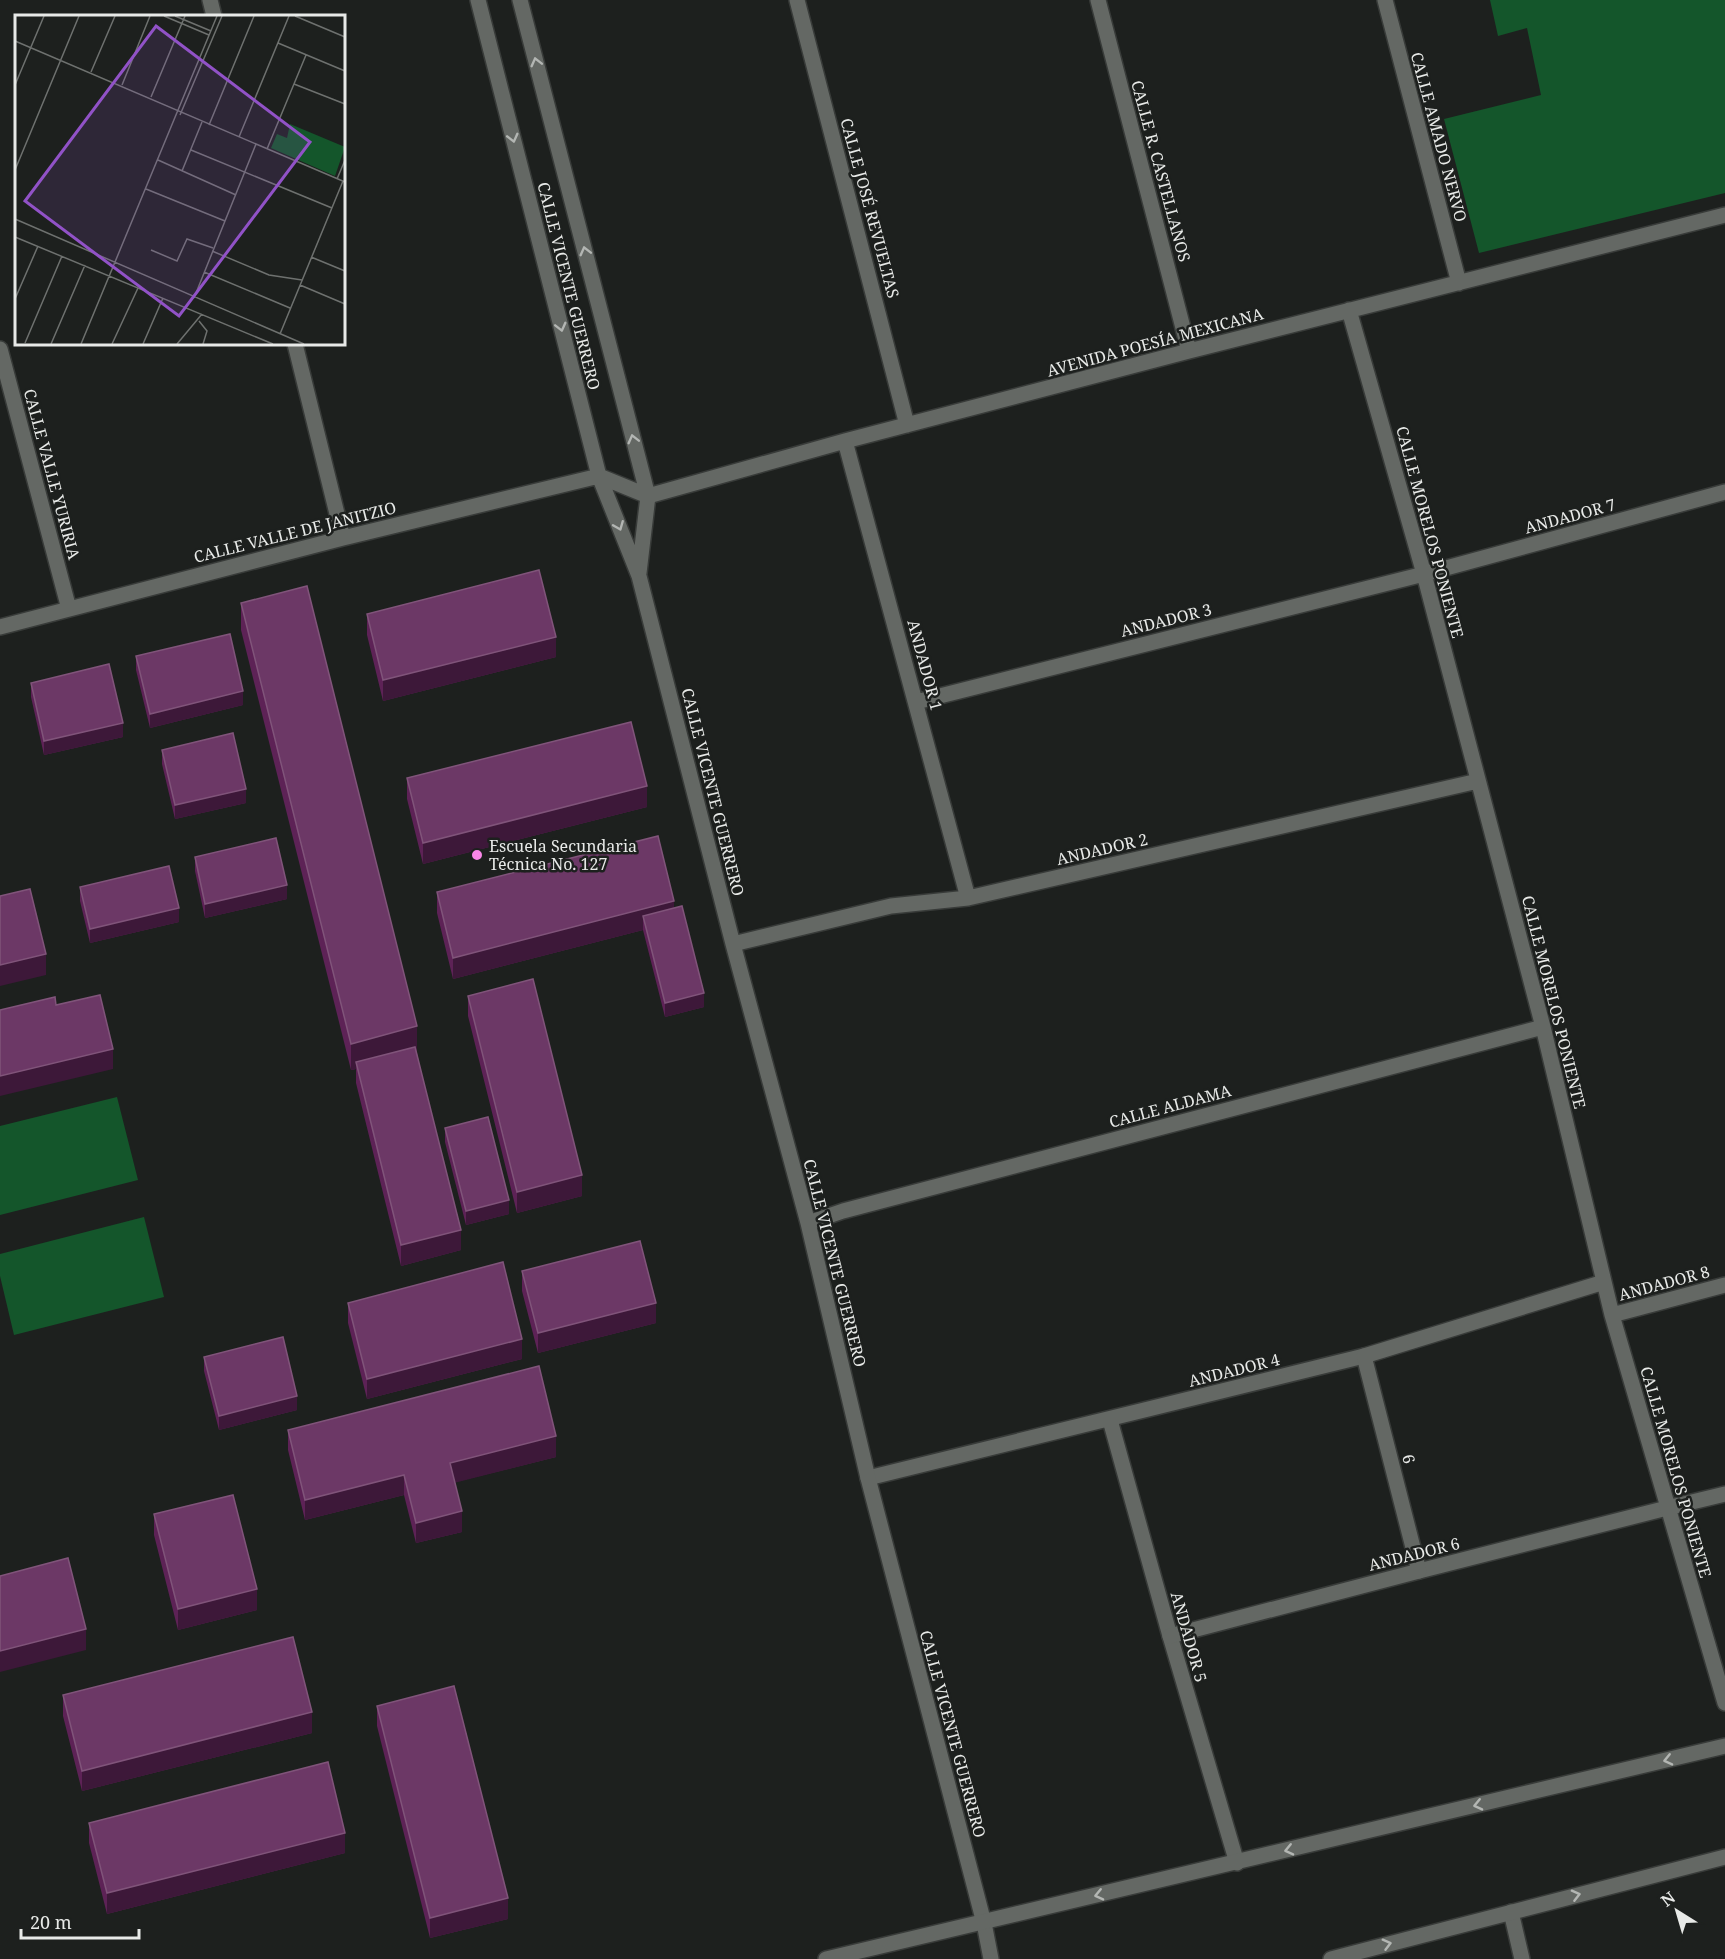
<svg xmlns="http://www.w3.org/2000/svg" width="1725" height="1959" font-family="'Noto Serif',serif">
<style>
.park{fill:#14562b}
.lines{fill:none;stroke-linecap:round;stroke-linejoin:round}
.lane-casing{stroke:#383b39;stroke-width:18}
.street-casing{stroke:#383b39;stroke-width:18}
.secondary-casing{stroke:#383b39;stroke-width:18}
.lane{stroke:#646864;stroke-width:15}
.street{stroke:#646864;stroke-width:15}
.secondary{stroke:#646864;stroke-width:15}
.wall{fill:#5d2256}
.shaded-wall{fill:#3d1839}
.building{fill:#6c3866;stroke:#80547a;stroke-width:1.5}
.oneway{stroke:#b3b6b3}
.poi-dot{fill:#fa87e8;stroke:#1d201e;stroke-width:2}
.labels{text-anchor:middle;stroke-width:5;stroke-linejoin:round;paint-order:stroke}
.street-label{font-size:16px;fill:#e8eae8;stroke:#1d201e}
.poi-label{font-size:16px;fill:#e8eae8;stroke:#1d201e;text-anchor:start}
.inset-road{fill:none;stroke:#6e716f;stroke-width:1.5}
.view{fill:#9152c7;fill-opacity:0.15;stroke:#9152c7;stroke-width:3}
.inset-edge{fill:none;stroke:#e8eae8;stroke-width:3}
</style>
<rect width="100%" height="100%" fill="#1d201e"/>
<!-- park -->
<path class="park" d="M1490 0H1725V193L1479 253 1444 119 1541 95 1527 28 1498 36Z
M117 1097 138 1180 0 1215V1126Z
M144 1217 164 1297 14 1335 0 1276V1254Z"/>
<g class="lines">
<!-- lane casing -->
<g class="lane-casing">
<path id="lane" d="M1110 1420 1170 1636 1237 1863
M868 1478 1364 1356
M1419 1571 1667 1508"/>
</g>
<!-- street casing -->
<g class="street-casing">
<path id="street" d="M210 0 214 16
M478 0 599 476 639 576 733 944 808 1223 868 1478 984 1923 991 1959
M520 0 648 496 639 573
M797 0 907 425
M1098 0 1189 351
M1385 0 1459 283
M1349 310 1424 574 1543 1027 1612 1315 1725 1703
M295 344 343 538
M0 349 69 609
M845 441 968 898
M599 476 648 496 845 441 1189 351 1725 215
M0 627 343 538 599 476
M916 702 1424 574 1725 492
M733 944 891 906 968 898 1478 781
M808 1223 843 1211 1543 1027
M1612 1315 1725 1285
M1667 1508 1725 1494
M1170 1636 1419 1571 1364 1356 1604 1282
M1511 1912 1522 1959"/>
</g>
<!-- secondary casing -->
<g class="secondary-casing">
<path id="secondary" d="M826 1959 1725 1746
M1331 1959 1725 1857"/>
</g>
<!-- lane -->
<use href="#lane" class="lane"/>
<!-- street -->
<use href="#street" class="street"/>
<!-- secondary -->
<use href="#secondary" class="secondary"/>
</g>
<!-- wall -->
<path class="wall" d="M241 603 417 1053 461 1250 401 1266 356 1083V1069L351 1070 241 630Z
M367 614 556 657 383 701 367 635Z
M136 656 243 705 150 728 136 670Z
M31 683 123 737 44 755 31 697Z
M162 750 246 803 175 819 162 764Z
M407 778 647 807 423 864 407 799Z
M195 857 287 899 205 918 195 871Z
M80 887 179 922 90 943 80 901Z
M437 892 674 908 704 1007 665 1017 643 930 453 979 437 913Z
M468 996 582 1196 517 1213 468 1016Z
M445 1128 509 1214 466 1225 445 1142Z
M522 1271 656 1323 538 1353 522 1291Z
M348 1303 522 1359 367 1399 348 1323Z
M204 1357 297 1410 219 1430 204 1371Z
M288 1430 556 1457 455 1482 462 1532 416 1543 404 1495 305 1520 288 1450Z
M154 1514 257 1610 178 1630 154 1535Z
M63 1695 312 1733 82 1791 63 1716Z
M377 1706 508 1919 430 1938 377 1726Z
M89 1823 345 1853 107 1914 89 1843Z"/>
<!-- shaded-wall -->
<path class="shaded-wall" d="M556 637V657L383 701V680Z
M243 691V705L150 728V714Z
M123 723V737L44 755V741Z
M647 786V807L423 864V843Z
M246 789V803L175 819V805Z
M287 885V899L205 918V904Z
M674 901V922L643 916V930L453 979V958Z
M179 908V922L90 943V929Z
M46 954V975L0 986V965Z
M704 993V1007L665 1017V1003Z
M417 1026V1053L357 1069 356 1062V1069L351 1070V1044Z
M113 1049V1069L0 1096V1076Z
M582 1175V1196L517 1213V1192Z
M509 1200V1214L466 1225V1211Z
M461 1230V1250L401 1266V1245Z
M656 1303V1323L538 1353V1333Z
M522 1339V1359L367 1399V1379Z
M297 1396V1410L219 1430V1416Z
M556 1436V1457L450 1484V1463Z
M404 1475V1495L305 1520V1500Z
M462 1511V1532L416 1543V1523Z
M257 1589V1610L178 1630V1609Z
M86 1629V1650L0 1672V1651Z
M312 1712V1733L82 1791V1771Z
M345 1833V1853L107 1914V1893Z
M508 1898V1919L430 1938V1918Z"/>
<!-- building -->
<path class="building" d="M539 570 556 637 383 680 367 614Z
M307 586 417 1026 351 1044 241 603Z
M230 634 243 691 150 714 136 656Z
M109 664 123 723 44 741 31 683Z
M631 722 647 786 423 843 407 778Z
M233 733 246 789 175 805 162 750Z
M658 836 674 901 453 958 437 892Z
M276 838 287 885 205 904 195 857Z
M169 866 179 908 90 929 80 887Z
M30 889 46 954 0 965V896Z
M682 906 704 993 665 1003 643 916Z
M533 979 582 1175 517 1192 468 996Z
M100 995 113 1049 0 1076V1010L55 997 56 1005Z
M415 1047 461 1230 401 1245 356 1062Z
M488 1117 509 1200 466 1211 445 1128Z
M640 1241 656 1303 538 1333 522 1271Z
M503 1262 522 1339 367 1379 348 1303Z
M283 1337 297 1396 219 1416 204 1357Z
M539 1366 556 1436 450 1463 462 1511 416 1523 404 1475 305 1500 288 1430Z
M233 1495 257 1589 178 1609 154 1514Z
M68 1558 86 1629 0 1651V1576Z
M293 1637 312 1712 82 1771 63 1695Z
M454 1686 508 1898 430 1918 377 1706Z
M328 1762 345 1833 107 1893 89 1823Z"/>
<!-- one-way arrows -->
<defs><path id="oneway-chevron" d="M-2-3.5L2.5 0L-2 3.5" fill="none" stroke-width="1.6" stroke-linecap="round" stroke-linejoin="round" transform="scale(1.5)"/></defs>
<g class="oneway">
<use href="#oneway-chevron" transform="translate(536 62) rotate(-104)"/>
<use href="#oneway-chevron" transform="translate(513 138) rotate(76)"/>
<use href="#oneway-chevron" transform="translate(585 251) rotate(-104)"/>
<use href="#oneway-chevron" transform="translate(561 327) rotate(76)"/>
<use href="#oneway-chevron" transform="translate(633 439) rotate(-104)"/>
<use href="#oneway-chevron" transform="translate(619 526) rotate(68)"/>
<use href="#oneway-chevron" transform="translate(1668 1760) rotate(167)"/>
<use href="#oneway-chevron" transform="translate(1478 1805) rotate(167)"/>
<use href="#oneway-chevron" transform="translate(1289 1850) rotate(167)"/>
<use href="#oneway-chevron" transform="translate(1099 1895) rotate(167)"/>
<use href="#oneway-chevron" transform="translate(1576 1895) rotate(-14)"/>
<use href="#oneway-chevron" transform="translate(1387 1944) rotate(-15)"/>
</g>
<!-- markers -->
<circle class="poi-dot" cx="477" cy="855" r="6"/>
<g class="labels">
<!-- street labels -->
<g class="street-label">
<text transform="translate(1439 137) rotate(75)" y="6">CALLE AMADO NERVO</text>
<text transform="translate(1161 171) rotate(75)" y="6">CALLE R. CASTELLANOS</text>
<text transform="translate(870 208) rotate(75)" y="6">CALLE JOSÉ REVUELTAS</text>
<text transform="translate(569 286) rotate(76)" y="6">CALLE VICENTE GUERRERO</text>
<text transform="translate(1155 342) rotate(-15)" y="6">AVENIDA POESÍA MEXICANA</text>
<text transform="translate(52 474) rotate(75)" y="6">CALLE VALLE YURIRIA</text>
<text transform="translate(1570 516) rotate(-15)" y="6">ANDADOR 7</text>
<text transform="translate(295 532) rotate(-14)" y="6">CALLE VALLE DE JANITZIO</text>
<text transform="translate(1430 532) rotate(75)" y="6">CALLE MORELOS PONIENTE</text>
<text transform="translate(1166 620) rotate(-14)" y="6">ANDADOR 3</text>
<text transform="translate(925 665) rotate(75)" y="6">ANDADOR 1</text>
<text transform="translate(713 792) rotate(76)" y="6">CALLE VICENTE GUERRERO</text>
<text transform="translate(1102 849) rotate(-13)" y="6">ANDADOR 2</text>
<text transform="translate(1554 1002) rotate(76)" y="6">CALLE MORELOS PONIENTE</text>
<text transform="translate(1170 1106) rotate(-15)" y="6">CALLE ALDAMA</text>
<text transform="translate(835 1263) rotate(76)" y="6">CALLE VICENTE GUERRERO</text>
<text transform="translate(1664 1283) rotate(-15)" y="6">ANDADOR 8</text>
<text transform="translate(1234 1370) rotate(-14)" y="6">ANDADOR 4</text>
<text transform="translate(1409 1459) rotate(76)" y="6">6</text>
<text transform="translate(1676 1472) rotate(74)" y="6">CALLE MORELOS PONIENTE</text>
<text transform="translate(1414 1554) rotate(-14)" y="6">ANDADOR 6</text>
<text transform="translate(1189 1637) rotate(74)" y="6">ANDADOR 5</text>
<text transform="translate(953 1734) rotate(75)" y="6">CALLE VICENTE GUERRERO</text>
</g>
<!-- poi labels -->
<g class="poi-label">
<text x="489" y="852">Escuela Secundaria<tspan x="489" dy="18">Técnica No. 127</tspan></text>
</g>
</g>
<!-- overview -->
<g transform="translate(15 15)">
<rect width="330" height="330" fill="#1d201e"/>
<path d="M275 109 330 132 320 161 256 133 262 119 272 123Z" fill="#14562b"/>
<path class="inset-road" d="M149 1 194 20M160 1 196 16M280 1 330 22M0 26 330 167M263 28 330 56M76 57 100 1M279 69 330 89M0 70 29 1M107 70 135 1M136 82 170 1M165 100 207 1M194 110 239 1M224 122 274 1M252 134 291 40M176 135 317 193M143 145 221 180M0 155 64 1M167 156 187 107M322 164 330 145M131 174 210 206M0 204 289 329M0 222 258 329M136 235 162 246 172 224 198 233M197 236 254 260 287 265M296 242 330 256M189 257 275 293M285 270 330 289M179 283 241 129M0 284 23 231M184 306 192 316 188 329M265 319 328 166M10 328 47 241M36 329 70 250M66 329 202 1M97 329 123 273M128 329 148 283M162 329 187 299"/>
<path class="view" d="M141 11 295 127 164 301 10 186Z"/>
<rect width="330" height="330" class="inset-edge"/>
</g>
<!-- north arrow -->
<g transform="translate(1677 1911) rotate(323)" stroke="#1d201e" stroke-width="4.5" paint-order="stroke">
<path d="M0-4.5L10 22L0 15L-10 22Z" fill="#e8eae8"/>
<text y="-9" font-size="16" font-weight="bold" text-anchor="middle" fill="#e8eae8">N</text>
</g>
<!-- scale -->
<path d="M21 1929v9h118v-9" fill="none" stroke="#e8eae8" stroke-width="3"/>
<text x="30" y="1929" font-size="18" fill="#e8eae8" stroke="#1d201e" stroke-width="4.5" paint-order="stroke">20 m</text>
</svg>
